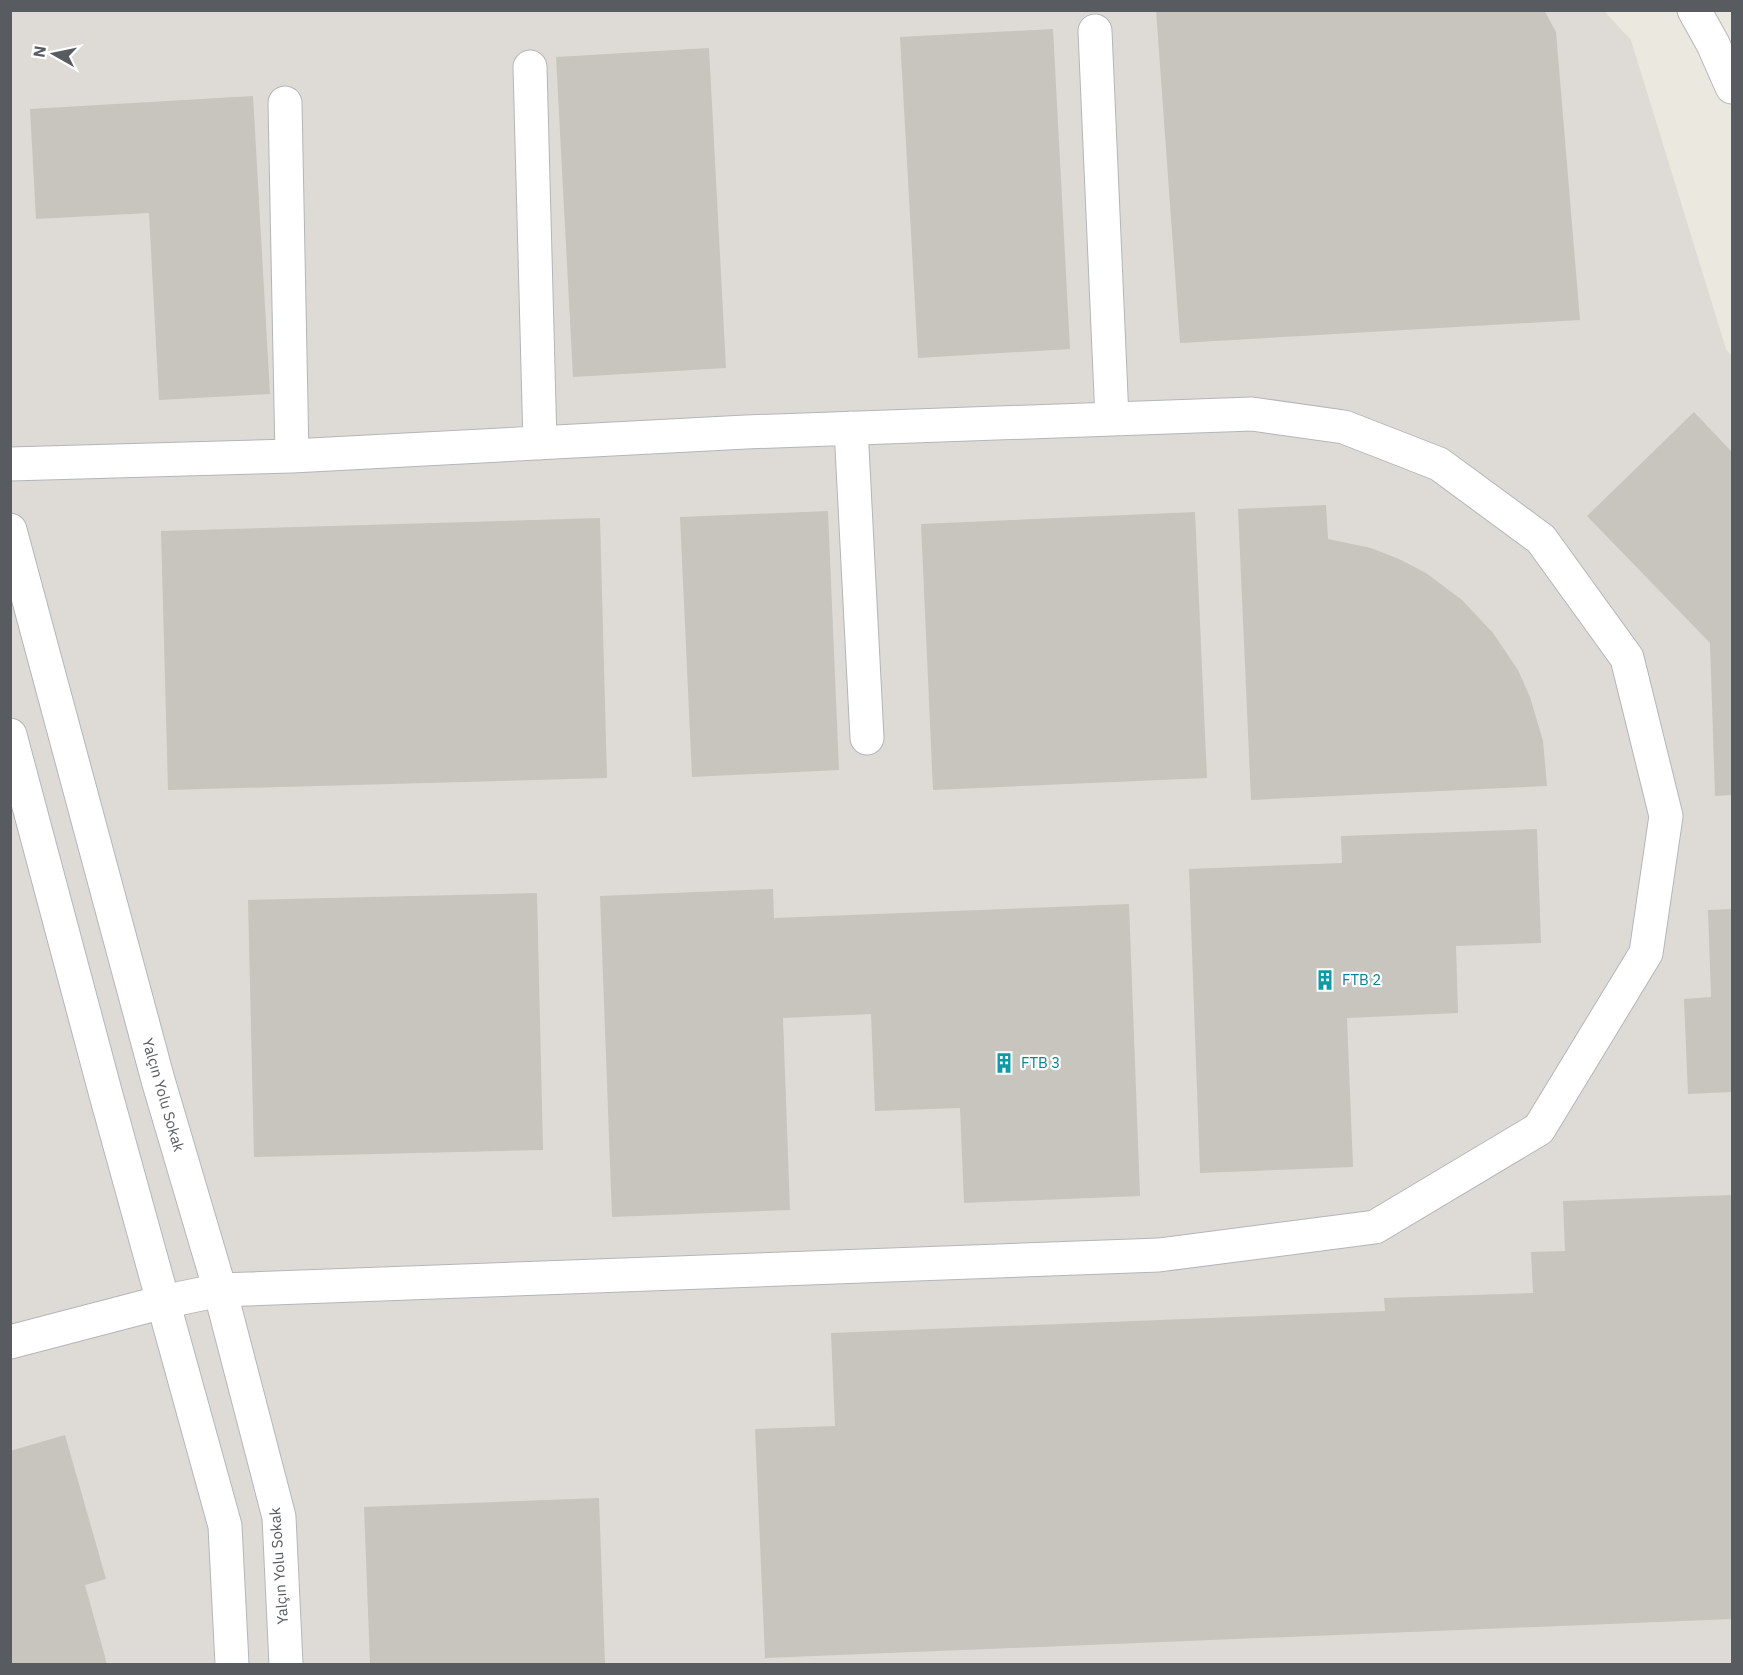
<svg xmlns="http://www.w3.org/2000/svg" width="1743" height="1675" font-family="'IBM Plex Sans',sans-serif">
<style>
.industrial{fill:#dedbd7}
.building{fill:#c8c4be}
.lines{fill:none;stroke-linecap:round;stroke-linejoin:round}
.street-casing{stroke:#b2b6ba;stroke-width:35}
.secondary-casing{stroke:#b3b7bc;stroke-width:35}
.street{stroke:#fff;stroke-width:33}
.secondary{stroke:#fff;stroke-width:33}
.labels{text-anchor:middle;stroke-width:4.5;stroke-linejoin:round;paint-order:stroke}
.culture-label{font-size:15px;fill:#0d838f;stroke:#fff;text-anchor:start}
.street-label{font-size:15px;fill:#585c60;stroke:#fff}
</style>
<rect width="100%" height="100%" fill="#ebe8df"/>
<!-- industrial -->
<path class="industrial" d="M11 11H1604L1631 40 1726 349 1732 357V1664H11Z"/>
<!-- building -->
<path class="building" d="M1156 10H1544L1556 32 1580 320 1180 343Z
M1053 29 1070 349 918 358 900 37Z
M709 48 726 368 573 377 556 57Z
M253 96 270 394 159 400 149 213 36 219 30 109Z
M1694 412 1732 452V795L1715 796 1710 643 1587 516Z
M1326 505 1328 539 1371 548 1399 559 1426 573 1462 600 1493 633 1518 670 1530 697 1543 741 1547 786 1251 800 1238 509Z
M828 511 839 770 692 777 680 517Z
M1195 512 1207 778 933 790 921 524Z
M600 518 607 778 168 790 161 531Z
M1537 829 1541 943 1456 946 1458 1013 1347 1018 1353 1167 1200 1173 1189 869 1342 863 1341 836Z
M773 889 774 918 1129 904 1140 1196 964 1203 960 1108 875 1111 871 1014 783 1018 790 1210 612 1217 600 896Z
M537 893 543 1150 254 1157 248 900Z
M1732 909V1092L1688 1094 1684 999 1711 997 1708 910Z
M1732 1195V1619L765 1658 755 1429 835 1426 831 1333 1385 1311 1384 1298 1533 1293 1531 1252 1565 1251 1563 1201Z
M65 1435 106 1579 85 1585 107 1664H10V1451Z
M599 1498 605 1664H370L364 1507Z"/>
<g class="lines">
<!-- street casing -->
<g class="street-casing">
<path id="street" d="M1095 31 1112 419
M530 67 540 443
M285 103 292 456
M851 428 867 738
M10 464 292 456 746 432 1252 414 1344 427 1439 464 1541 539 1627 658 1666 816 1646 953 1539 1129 1375 1227 1159 1255 220 1290 163 1302 10 1342"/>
</g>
<!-- secondary casing -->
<g class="secondary-casing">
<path id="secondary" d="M1694 10 1713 44 1732 87
M10 530 158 1080 220 1290 279 1517 286 1664
M10 735 106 1095 225 1526 232 1664"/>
</g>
<!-- street -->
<use href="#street" class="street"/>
<!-- secondary -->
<use href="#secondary" class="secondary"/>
</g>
<!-- icons -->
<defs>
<g id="building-bare" transform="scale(1.62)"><path d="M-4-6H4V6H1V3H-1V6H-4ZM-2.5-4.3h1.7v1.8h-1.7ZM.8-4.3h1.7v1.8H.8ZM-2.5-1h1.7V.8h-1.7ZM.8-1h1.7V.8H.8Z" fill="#0f9aa8" stroke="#fff" stroke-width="2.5" paint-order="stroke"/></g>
</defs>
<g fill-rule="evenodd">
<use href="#building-bare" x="1325" y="980"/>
<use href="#building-bare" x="1004" y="1063"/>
</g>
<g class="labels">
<!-- culture labels -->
<g class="culture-label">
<text x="1342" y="985">FTB 2</text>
<text x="1021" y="1068">FTB 3</text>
</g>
<!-- street labels -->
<g class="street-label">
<text transform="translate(163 1095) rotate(74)" y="5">Yalçın Yolu Sokak</text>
<text transform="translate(279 1566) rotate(-94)" y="5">Yalçın Yolu Sokak</text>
</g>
</g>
<!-- border -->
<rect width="1743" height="1675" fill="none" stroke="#585c60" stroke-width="24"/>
<!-- north arrow -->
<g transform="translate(54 54) rotate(279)" stroke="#ffffff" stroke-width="4.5" paint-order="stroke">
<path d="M0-4.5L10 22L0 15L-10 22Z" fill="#585c60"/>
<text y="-9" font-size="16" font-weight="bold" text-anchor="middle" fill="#585c60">N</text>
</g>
</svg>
